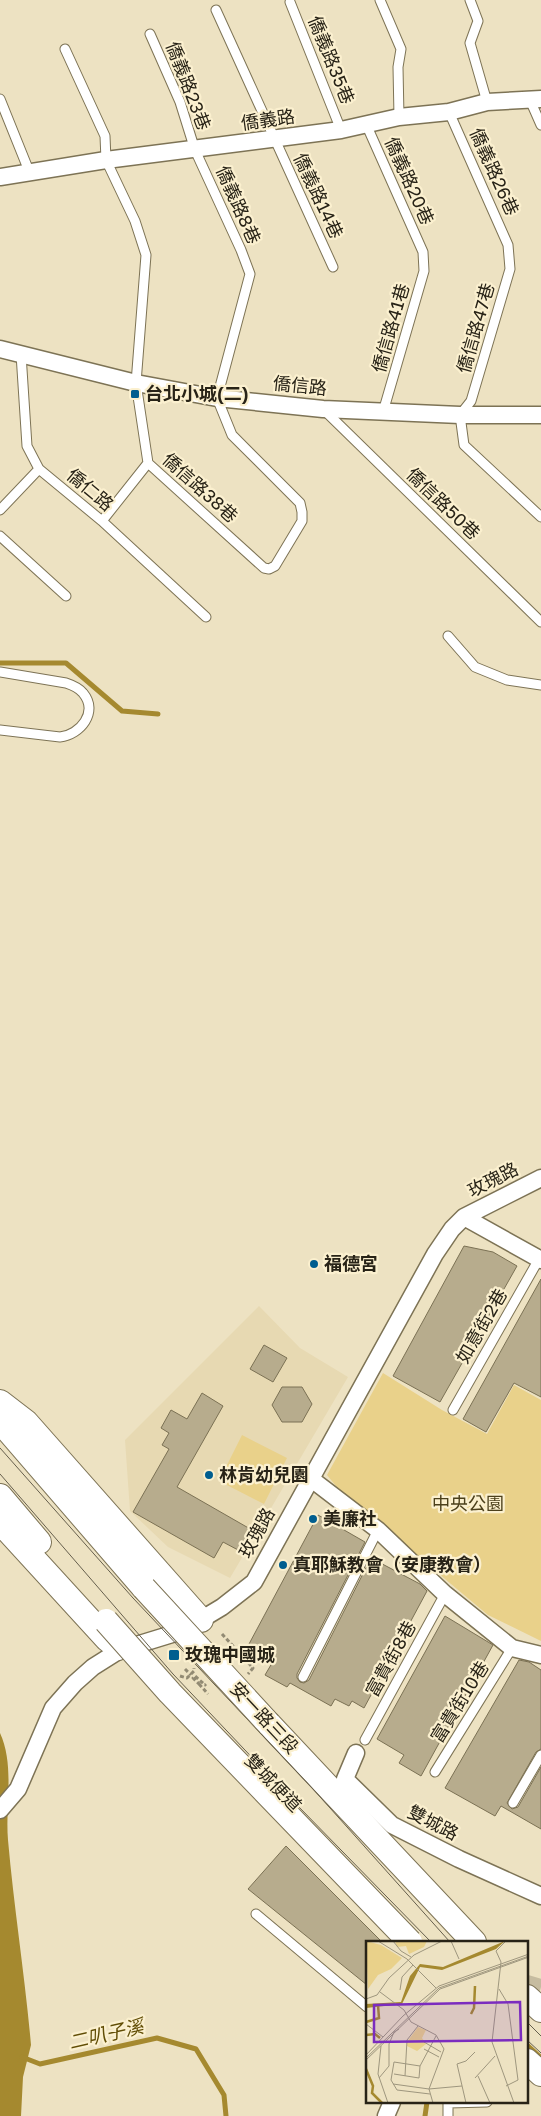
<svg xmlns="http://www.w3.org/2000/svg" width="541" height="2116" font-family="'Golos Text','Noto Sans TC',sans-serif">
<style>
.built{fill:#e7d9b2}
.green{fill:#e9d18a}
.water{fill:#a5892f}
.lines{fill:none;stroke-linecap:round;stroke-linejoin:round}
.stream{stroke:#a5892f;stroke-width:5}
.building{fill:#b7ac8d;stroke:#7b7154}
.street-tunnel{stroke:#c6bca0;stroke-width:16;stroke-dasharray:16 8;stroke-linecap:butt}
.lane-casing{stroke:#7d7355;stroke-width:11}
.street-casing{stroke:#7d7355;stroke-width:19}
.secondary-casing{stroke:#7d7355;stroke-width:26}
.path{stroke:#928a73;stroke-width:3;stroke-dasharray:4 2.5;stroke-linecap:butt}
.lane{stroke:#fff;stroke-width:9}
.street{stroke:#fff;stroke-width:16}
.secondary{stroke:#fff;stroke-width:24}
.tram{stroke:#665f4d;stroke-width:1}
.secondary-bridge-casing{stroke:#7d7355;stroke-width:26;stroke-linecap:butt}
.secondary-bridge{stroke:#fff;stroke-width:24}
.poi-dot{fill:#015e8f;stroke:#fbf0cf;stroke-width:2}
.labels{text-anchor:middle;stroke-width:4.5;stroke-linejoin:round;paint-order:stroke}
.street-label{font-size:18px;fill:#282317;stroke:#fbf0cf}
.poi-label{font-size:18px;font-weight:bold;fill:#282317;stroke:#fbf0cf;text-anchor:start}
.park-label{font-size:18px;fill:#4c401b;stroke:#fbf0cf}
.water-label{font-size:19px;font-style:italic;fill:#614d05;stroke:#fbf0cf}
.inset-river{fill:none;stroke:#a5892f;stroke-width:2.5}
.inset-road{fill:none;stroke:#9e967e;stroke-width:1}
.view{fill:#7b2cbf;fill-opacity:0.15;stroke:#7b2cbf;stroke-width:2.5}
.inset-edge{fill:none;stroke:#282317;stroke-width:2.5}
</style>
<rect width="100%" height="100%" fill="#ede2c2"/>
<!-- built -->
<path class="built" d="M259 1306 300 1348 348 1377 230 1578 168 1547 130 1511 125 1440Z"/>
<!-- green -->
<path class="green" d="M383 1373 442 1410 487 1434 514 1385 541 1400V1641L488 1615 340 1491 327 1475Z
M242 1435 287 1458 264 1504 219 1481Z"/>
<!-- water -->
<path class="water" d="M0 1733C15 1766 5 1805 8 1840 14 1908 25 1977 31 2045L23 2077 21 2116H0Z"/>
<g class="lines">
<!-- stream -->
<path class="stream" d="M0 663H66L122 711 158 714
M527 2045 541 2058
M22 2057 40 2064 157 2038 196 2049 224 2095 226 2116
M425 2116 427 2102"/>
</g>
<!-- building -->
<path class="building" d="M464 1246 493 1252 517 1266 440 1402 393 1376Z
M541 1279V1397L514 1383 486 1432 463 1419Z
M264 1345 287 1358 273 1382 250 1369Z
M282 1387H302L312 1404 302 1422H282L272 1405Z
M202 1393 223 1406 177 1487 252 1530 240 1551 223 1542 214 1558 133 1512 169 1449 162 1445 169 1433 161 1428 171 1410 187 1419Z
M318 1515 365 1542 297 1674V1678L300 1682 304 1683 309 1680 371 1558 420 1584 427 1591 364 1708 352 1701 349 1706 335 1699 331 1706 290 1683 287 1687 265 1675 275 1658 249 1644Z
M445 1616 493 1645 421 1776 399 1763 404 1755 377 1739Z
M519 1660 529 1662 541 1670V1749L536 1752 507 1803 512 1809 518 1807 541 1767V1829L501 1806 495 1816 445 1788Z
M286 1846 382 1942H367V1985L248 1889Z"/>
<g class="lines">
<!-- street-tunnel -->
<path class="street-tunnel" d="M527 1983 541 1987"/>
<!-- lane casing -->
<g class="lane-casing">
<path id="lane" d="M380 0 401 49 398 67 399 117
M470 0 478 21 470 43 487 102
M290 2 341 130
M216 10 333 267
M65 49 105 136 106 160 135 221 146 255 136 383 148 463 264 568 269 569 275 566 302 521V512L300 503 232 435 217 398 250 274 241 250 195 150 180 102 150 34
M0 99 29 171
M530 100 541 125
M449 112 508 245 510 269 471 401 460 415 464 445 541 517
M366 124 423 252 424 271 383 412
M21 354 27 446 39 469 102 521 206 617
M323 409 541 622
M0 510 39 469
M102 521 148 463
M0 536 66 596
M448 636 475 667 507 680 541 685
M0 672 66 683C72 685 79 688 83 693 99 712 80 735 60 737L0 730
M453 1410 539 1259
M303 1677 378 1530
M365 1740 445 1594
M435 1772 512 1648
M513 1803 541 1755
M256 1914 367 2007
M448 2116V2103L487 2102"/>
</g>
<!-- street casing -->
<g class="street-casing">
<path id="street" d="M0 177 106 160 341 130 399 117 449 112 487 102 541 99
M0 349 136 383 217 398 323 409 460 415H541
M464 1217 541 1260
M310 1478 378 1530 445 1594 512 1648 541 1655
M356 1753 345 1779 392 1825 459 1859 541 1896
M0 1810 18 1789 53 1708 75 1683 93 1667 120 1650 182 1631 222 1607 254 1582 435 1254 452 1229 464 1217 541 1178
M386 2116 392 2102"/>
</g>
<!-- secondary casing -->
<g class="secondary-casing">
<path id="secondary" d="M0 1402 26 1422 201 1620
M0 1421 144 1588
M0 1496 39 1542
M0 1522 107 1639 118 1648
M269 1724 474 1942
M527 1997 541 2010
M527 2061 541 2074"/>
</g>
<!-- path -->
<path class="path" d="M222 1634 253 1668 248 1674
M185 1669 191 1675
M180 1676 187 1678 194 1671V1668
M199 1684 208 1694
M200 1685 193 1678 195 1676 205 1685 206 1684"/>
<!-- lane -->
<use href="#lane" class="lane"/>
<!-- street -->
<use href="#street" class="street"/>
<!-- secondary -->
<use href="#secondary" class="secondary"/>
<!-- tram -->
<path class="tram" d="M0 1448 133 1598 313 1789 450 1942
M0 1474 173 1674 297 1805 431 1942
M527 2022 541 2036
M527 2040 541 2053"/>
<!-- secondary-bridge casing -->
<g class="secondary-bridge-casing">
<path id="secondary-bridge" d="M144 1588 269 1724
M106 1621 170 1693 410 1942"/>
</g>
<!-- secondary-bridge -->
<use href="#secondary-bridge" class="secondary-bridge"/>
</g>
<!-- markers -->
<g class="poi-dot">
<rect x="130" y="389" width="10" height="10" rx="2.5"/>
<circle cx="314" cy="1264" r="5"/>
<circle cx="209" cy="1475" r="5"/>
<circle cx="313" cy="1519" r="5"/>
<circle cx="283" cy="1565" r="5"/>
<rect x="168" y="1649" width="12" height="12" rx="2.5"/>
</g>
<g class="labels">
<!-- street labels -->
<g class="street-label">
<text transform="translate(331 60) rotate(68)" y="6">僑義路35巷</text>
<text transform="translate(188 86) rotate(69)" y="6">僑義路23巷</text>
<text transform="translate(268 120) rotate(-8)" y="6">僑義路</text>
<text transform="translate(494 172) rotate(66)" y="6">僑義路26巷</text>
<text transform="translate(409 181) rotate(66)" y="6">僑義路20巷</text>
<text transform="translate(318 196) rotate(65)" y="6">僑義路14巷</text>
<text transform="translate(238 205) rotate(66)" y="6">僑義路8巷</text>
<text transform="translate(391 328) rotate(-74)" y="6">僑信路41巷</text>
<text transform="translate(476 328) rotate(-74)" y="6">僑信路47巷</text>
<text transform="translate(300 386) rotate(6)" y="6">僑信路</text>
<text transform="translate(200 488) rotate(42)" y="6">僑信路38巷</text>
<text transform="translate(90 490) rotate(40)" y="6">僑仁路</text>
<text transform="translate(443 504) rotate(44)" y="6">僑信路50巷</text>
<text transform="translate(493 1180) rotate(-27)" y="6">玫瑰路</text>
<text transform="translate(482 1326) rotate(-60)" y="6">如意街2巷</text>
<text transform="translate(257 1533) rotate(-61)" y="6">玫瑰路</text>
<text transform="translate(391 1659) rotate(-61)" y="6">富貴街8巷</text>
<text transform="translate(460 1702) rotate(-58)" y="6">富貴街10巷</text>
<text transform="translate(264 1718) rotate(47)" y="6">安一路三段</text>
<text transform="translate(273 1783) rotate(46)" y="6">雙城便道</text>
<text transform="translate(433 1823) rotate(27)" y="6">雙城路</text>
</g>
<!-- poi labels -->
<g class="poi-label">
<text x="145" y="400">台北小城(二)</text>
<text x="324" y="1270">福德宮</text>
<text x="219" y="1481">林肯幼兒園</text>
<text x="323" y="1525">美廉社</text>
<text x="293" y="1571">真耶穌教會（安康教會）</text>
<text x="185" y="1661">玫瑰中國城</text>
</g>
<!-- park labels -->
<g class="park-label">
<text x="468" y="1510">中央公園</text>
</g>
<!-- water labels -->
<g class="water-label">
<text transform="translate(106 2034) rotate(-13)" y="7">二叭子溪</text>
</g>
</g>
<!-- overview -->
<g transform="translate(366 1941)">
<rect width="162" height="162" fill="#ede2c2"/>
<path d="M0 0 15 4 36 17 25 28 12 34 2 48ZM29 0H61L58 6 43 13 40 5 31 6ZM52 86 60 89 56 97 60 103 51 110 41 105V101Z" fill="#e9d18a"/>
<path d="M139 0 130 8 76 29 54 26 36 63 0 67V63L35 61 44 35 54 23 77 26Z" fill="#a5892f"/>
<path class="inset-river" d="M105 73 108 67 109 45M0 81 13 77 12 64M0 94 9 93 14 97M0 128 7 145 6 152 16 162"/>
<path class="inset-road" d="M12 0 41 18 70 47M27 0 35 10 45 16M85 0 93 18M140 0 130 10 135 21 126 101 148 162M133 48 142 63 152 139 140 145M34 49 36 36 47 24M14 51 38 69 45 81 70 94 78 108 63 148 67 162M0 58 11 54 23 37 48 14 76 0M0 83 17 96M58 101 75 111M15 105 12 133 22 162M58 108 73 116M0 114 37 75 73 45 163 13M0 117 73 47 163 15M0 119 74 48 163 16M28 121 25 139 31 149 64 153M28 121 54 125M28 133 53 137 54 125 70 95M39 135 41 99 52 85M112 135 124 162M13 137 23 125V103L28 91 33 88M109 137 129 115M27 143 63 148 96 145M100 162 91 123 100 120 109 111"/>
<path class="view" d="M154 61 155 99 8 101V64Z"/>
<rect width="162" height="162" class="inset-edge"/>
</g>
</svg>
